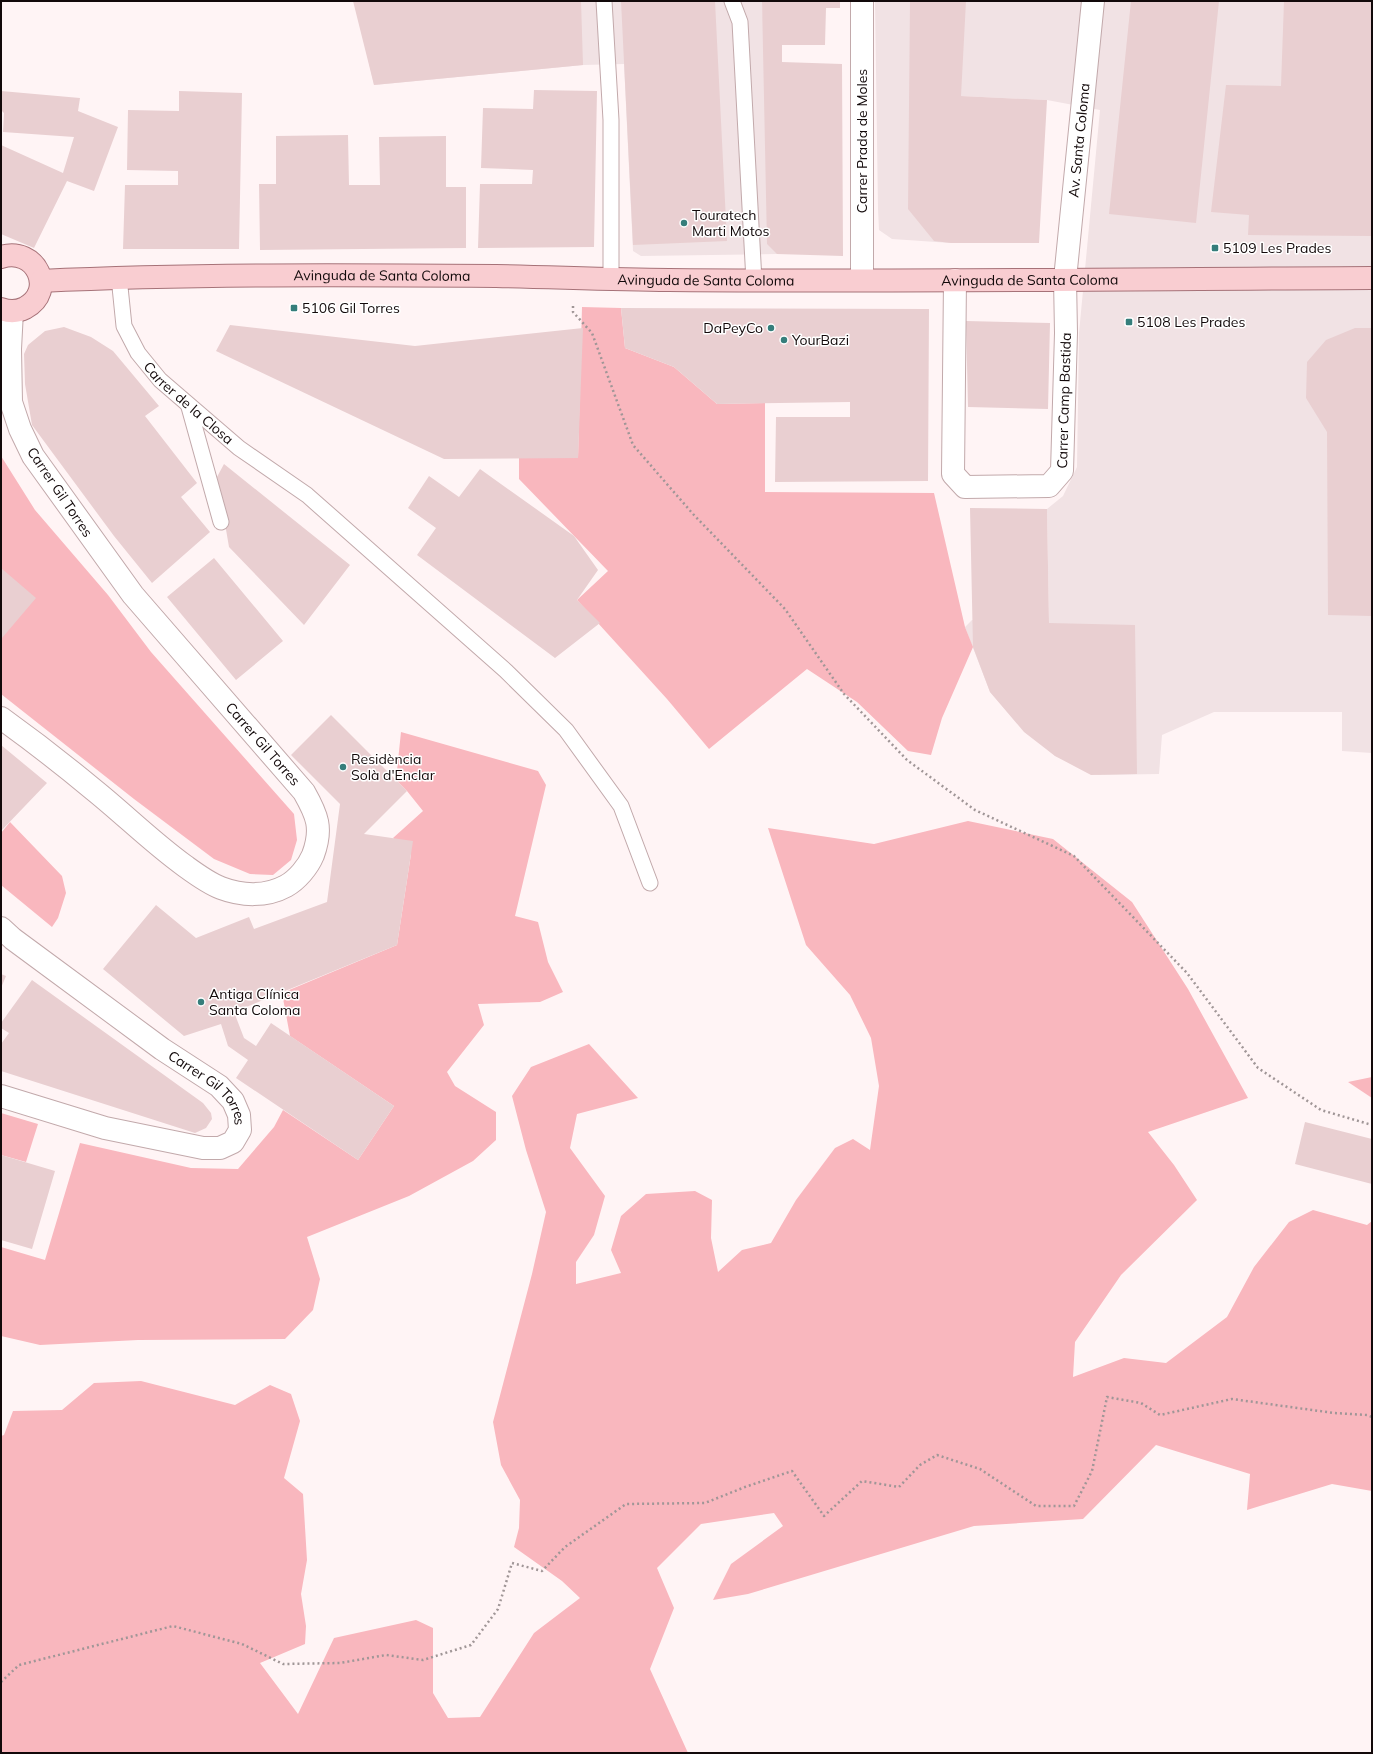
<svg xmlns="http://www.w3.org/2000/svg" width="1373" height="1754" font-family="Mulish,sans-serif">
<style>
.built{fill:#f1e2e4}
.green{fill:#f9b7be}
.building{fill:#e9cfd1}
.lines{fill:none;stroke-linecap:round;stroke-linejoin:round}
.service-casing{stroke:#c2a9ab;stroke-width:17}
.minor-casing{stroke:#c2a9ab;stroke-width:24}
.primary-casing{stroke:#a67278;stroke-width:24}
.path{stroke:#a09697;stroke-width:2.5;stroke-dasharray:2 3;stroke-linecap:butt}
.service{stroke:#fff;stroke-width:15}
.minor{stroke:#fff;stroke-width:22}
.primary{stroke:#f9cdd1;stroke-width:22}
.poi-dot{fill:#357e7b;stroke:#fff;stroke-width:1.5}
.labels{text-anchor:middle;stroke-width:3;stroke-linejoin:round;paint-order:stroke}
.street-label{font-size:14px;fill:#12090a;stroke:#fff}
.poi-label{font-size:14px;fill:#12090a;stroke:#fff;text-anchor:start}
</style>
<rect width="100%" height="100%" fill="#fff4f5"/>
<!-- built -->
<path class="built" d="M355 1H762L777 254 641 256 633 251 624 64 583 65 374 85Z
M875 1H1372V753L1342 751V712H1214L1162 735 1159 774 1098 775 1055 756 1018 724 990 692 965 627 972 620 1049 623 1047 509 1063 496 1077 467 1079 333 1100 110 1047 100 961 96 951 243 892 239 879 230 878 209Z"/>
<!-- green -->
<path class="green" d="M582 307 621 308 625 348 674 367 717 404 765 403V492L934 493 965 627 973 647 942 718 931 755 908 751 857 702 807 669 709 749 667 699 577 600 608 571 519 479V458H578Z
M1 456 35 510 108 595 151 652 294 814 297 840 291 860 273 875 250 874 214 859 134 799 1 694Z
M401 732 538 771 546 785 515 916 538 922 548 962 563 992 540 1002 478 1004 484 1025 447 1072 455 1086 496 1112V1140L473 1161 409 1196 307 1237 320 1279 313 1310 285 1339 138 1340 40 1345 1 1336V1247L45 1260 80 1143 191 1168 238 1169 274 1127 283 1110 358 1160 394 1106 290 1036 282 993 397 945 411 854 393 838 423 811 407 791 396 780Z
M968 821 1053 839 1132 902 1188 989 1248 1098 1148 1132 1174 1165 1197 1200 1121 1275 1075 1342 1073 1377 1124 1358 1166 1363 1227 1317 1254 1267 1289 1222 1313 1210 1367 1225 1372 1221V1491L1332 1484 1247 1510 1250 1474 1156 1445 1083 1519 974 1526 748 1594 713 1600 731 1564 783 1526 774 1513 701 1524 657 1568 674 1608 650 1669 688 1753H1V1436L4 1435 13 1411 62 1410 94 1383 141 1381 235 1405 270 1385 291 1394 300 1421 284 1478 303 1494 307 1560 301 1594 306 1626 305 1644 260 1663 298 1714 334 1638 416 1620 433 1628V1693L448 1718 480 1717 534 1633 580 1598 562 1581 514 1547 519 1528 520 1500 501 1465 493 1422 532 1274 546 1212 526 1150 512 1096 531 1067 589 1044 638 1098 577 1114 570 1148 605 1196 594 1235 576 1262V1284L621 1273 611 1250 621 1216 646 1194 695 1191 712 1200 711 1238 718 1272 742 1250 771 1243 796 1200 835 1148 853 1139 870 1150 879 1086 871 1038 850 995 806 945 768 828 874 844Z
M10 822 62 876 66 893 58 918 52 927 1 885V833Z
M1372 1077V1098L1348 1082Z
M1 1113 38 1124 26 1162 1 1155Z"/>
<!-- building -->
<path class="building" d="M353 1H581L583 65 374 85Z
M621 1H715L727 241 633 245Z
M762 1H840V8H826L825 45H782V62L842 64 843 256 777 254 767 244Z
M910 1H966L961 96 1047 100 1039 243H951L934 241 908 209Z
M1131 1H1219L1196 223 1109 214Z
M1284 1H1372V236L1248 235 1249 215 1211 212 1226 85 1281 86Z
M534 90 597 91 594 247 478 248 480 184H532L533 170 481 168 483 108 533 109Z
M1 91 80 98 78 111 118 127 94 191 67 181 34 248 1 234V145L63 173 74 137 3 132 4 113 1 110Z
M179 91 242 93 239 249H123L125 185H178V171L127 170 128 110 179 111Z
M348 135 349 185H380L379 137 446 136V187H466V248L260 250 259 184H276V136Z
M621 308 929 309 928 481 775 482 776 417H850V402L717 404 674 367 625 348Z
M966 321 1050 323 1048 409 968 407Z
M230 325 415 346 583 328 578 458 444 459 216 351Z
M64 327 91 337 113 351 159 406 145 416 197 483 181 497 210 532 152 583 114 536 32 425 25 384 24 354 28 345 45 331Z
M1355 328H1372V616L1328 615 1327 432 1306 398 1307 362 1326 340Z
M224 464 350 565 304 625 229 547 217 477Z
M480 469 574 536 598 570 577 600 600 623 555 658 417 555 436 528 408 508 429 476 459 497Z
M970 508 1047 509 1049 623 1135 625 1137 774 1091 775 1055 756 1024 732 990 692 973 647Z
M214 558 283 641 236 680 167 597Z
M1 568 36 598 2 638 1 637Z
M331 715 407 791 364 834 413 841 397 945 234 1012 244 1038 256 1046 271 1023 394 1106 358 1160 236 1078 248 1060 228 1046 221 1024 184 1036 103 969 156 905 196 938 249 917 254 929 327 902 340 804 291 755Z
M1 745 47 783 1 831Z
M1 974 6 976 1 988Z
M32 980 203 1103 211 1113 212 1119 206 1128 195 1133 1 1071V1044L9 1033 1 1028V1023Z
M1305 1122 1372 1139V1184L1295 1164Z
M1 1155 55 1171 32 1249 1 1240Z"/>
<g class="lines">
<!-- service casing -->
<g class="service-casing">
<g id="service">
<path d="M604 1 611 120V280"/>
<path d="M732 1 740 22 754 281"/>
<path id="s1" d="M119 277 124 326 138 353 160 380 239 448 307 495 506 671 566 730 621 806 650 883"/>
<path d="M189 407 221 522"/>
</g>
</g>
<!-- minor casing -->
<g class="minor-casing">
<g id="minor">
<path d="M862 1V280"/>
<path id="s2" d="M955 280 953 474 965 487 1049 486 1062 471 1066 333 1065 279 1093 1"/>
<path d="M1 718C33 741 64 765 94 790 125 815 153 843 185 866 196 874 208 883 221 888 242 896 266 897 286 886 297 880 308 867 313 855 323 828 317 815 304 792L133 595 33 456 20 429 11 402 10 349 12 311"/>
<path id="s3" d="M1 928 13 939 162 1049 219 1086 233 1101 239 1115 240 1130 233 1142 220 1148H203L105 1128 1 1096"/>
</g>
</g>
<!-- primary casing -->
<g class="primary-casing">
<g id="primary">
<path d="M1 257C36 246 57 291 25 308 17 312 9 312 1 309"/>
<path id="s4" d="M41 281C192 274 344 275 496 276 554 277 611 280 669 280 904 282 1138 279 1372 278"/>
</g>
</g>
<!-- path -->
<path class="path" d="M573 306V312L592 333 633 445 693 514 785 609 844 694 907 760 975 810 1074 856 1187 973 1258 1068 1321 1110 1372 1125
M1 1682 19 1665 173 1626 242 1644 283 1664 340 1663 386 1655 423 1660 471 1645 498 1609 512 1563 542 1571 565 1547 626 1504 705 1503 745 1487 792 1471 824 1516 862 1481 899 1487 920 1465 937 1455 980 1469 1036 1506H1074L1092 1471 1107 1397 1141 1403 1160 1415 1232 1399 1334 1413 1367 1415 1372 1417"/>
<!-- service -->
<use href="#service" class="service"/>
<!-- minor -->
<use href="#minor" class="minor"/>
<!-- primary -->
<use href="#primary" class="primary"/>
</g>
<!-- markers -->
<g class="poi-dot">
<circle cx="684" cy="223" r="4"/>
<rect x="1211" y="244" width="8" height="8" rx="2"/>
<rect x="290" y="304" width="8" height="8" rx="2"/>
<rect x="1125" y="318" width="8" height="8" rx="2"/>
<circle cx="771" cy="328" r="4"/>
<circle cx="784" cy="340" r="4"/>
<circle cx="343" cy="767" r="4"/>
<circle cx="201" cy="1002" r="4"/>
</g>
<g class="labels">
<!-- street labels -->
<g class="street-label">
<text dy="5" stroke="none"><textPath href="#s2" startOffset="647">Av. Santa Coloma</textPath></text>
<text transform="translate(862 141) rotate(-90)" y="5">Carrer Prada de Moles</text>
<text dy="5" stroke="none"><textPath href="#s4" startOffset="341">Avinguda de Santa Coloma</textPath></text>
<text dy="5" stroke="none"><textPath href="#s4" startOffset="665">Avinguda de Santa Coloma</textPath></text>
<text dy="5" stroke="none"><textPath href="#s4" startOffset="989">Avinguda de Santa Coloma</textPath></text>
<text dy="5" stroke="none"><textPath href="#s2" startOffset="386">Carrer Camp Bastida</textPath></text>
<text dy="5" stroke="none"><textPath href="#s1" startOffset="151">Carrer de la Closa</textPath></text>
<text transform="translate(60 492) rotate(56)" y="5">Carrer Gil Torres</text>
<text transform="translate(263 744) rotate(49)" y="5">Carrer Gil Torres</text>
<text dy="5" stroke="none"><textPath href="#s3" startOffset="263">Carrer Gil Torres</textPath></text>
</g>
<!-- poi labels -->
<g class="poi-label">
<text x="692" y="220">Touratech<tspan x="692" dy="16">Marti Motos</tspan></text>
<text x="1223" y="253">5109 Les Prades</text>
<text x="302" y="313">5106 Gil Torres</text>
<text x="1137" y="327">5108 Les Prades</text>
<text x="763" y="333" text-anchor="end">DaPeyCo</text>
<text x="792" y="345">YourBazi</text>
<text x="351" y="764">Residència<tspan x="351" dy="16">Solà d'Enclar</tspan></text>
<text x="209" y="999">Antiga Clínica<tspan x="209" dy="16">Santa Coloma</tspan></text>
</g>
</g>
<!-- border -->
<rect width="1373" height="1754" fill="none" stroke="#12090a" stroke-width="4"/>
</svg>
